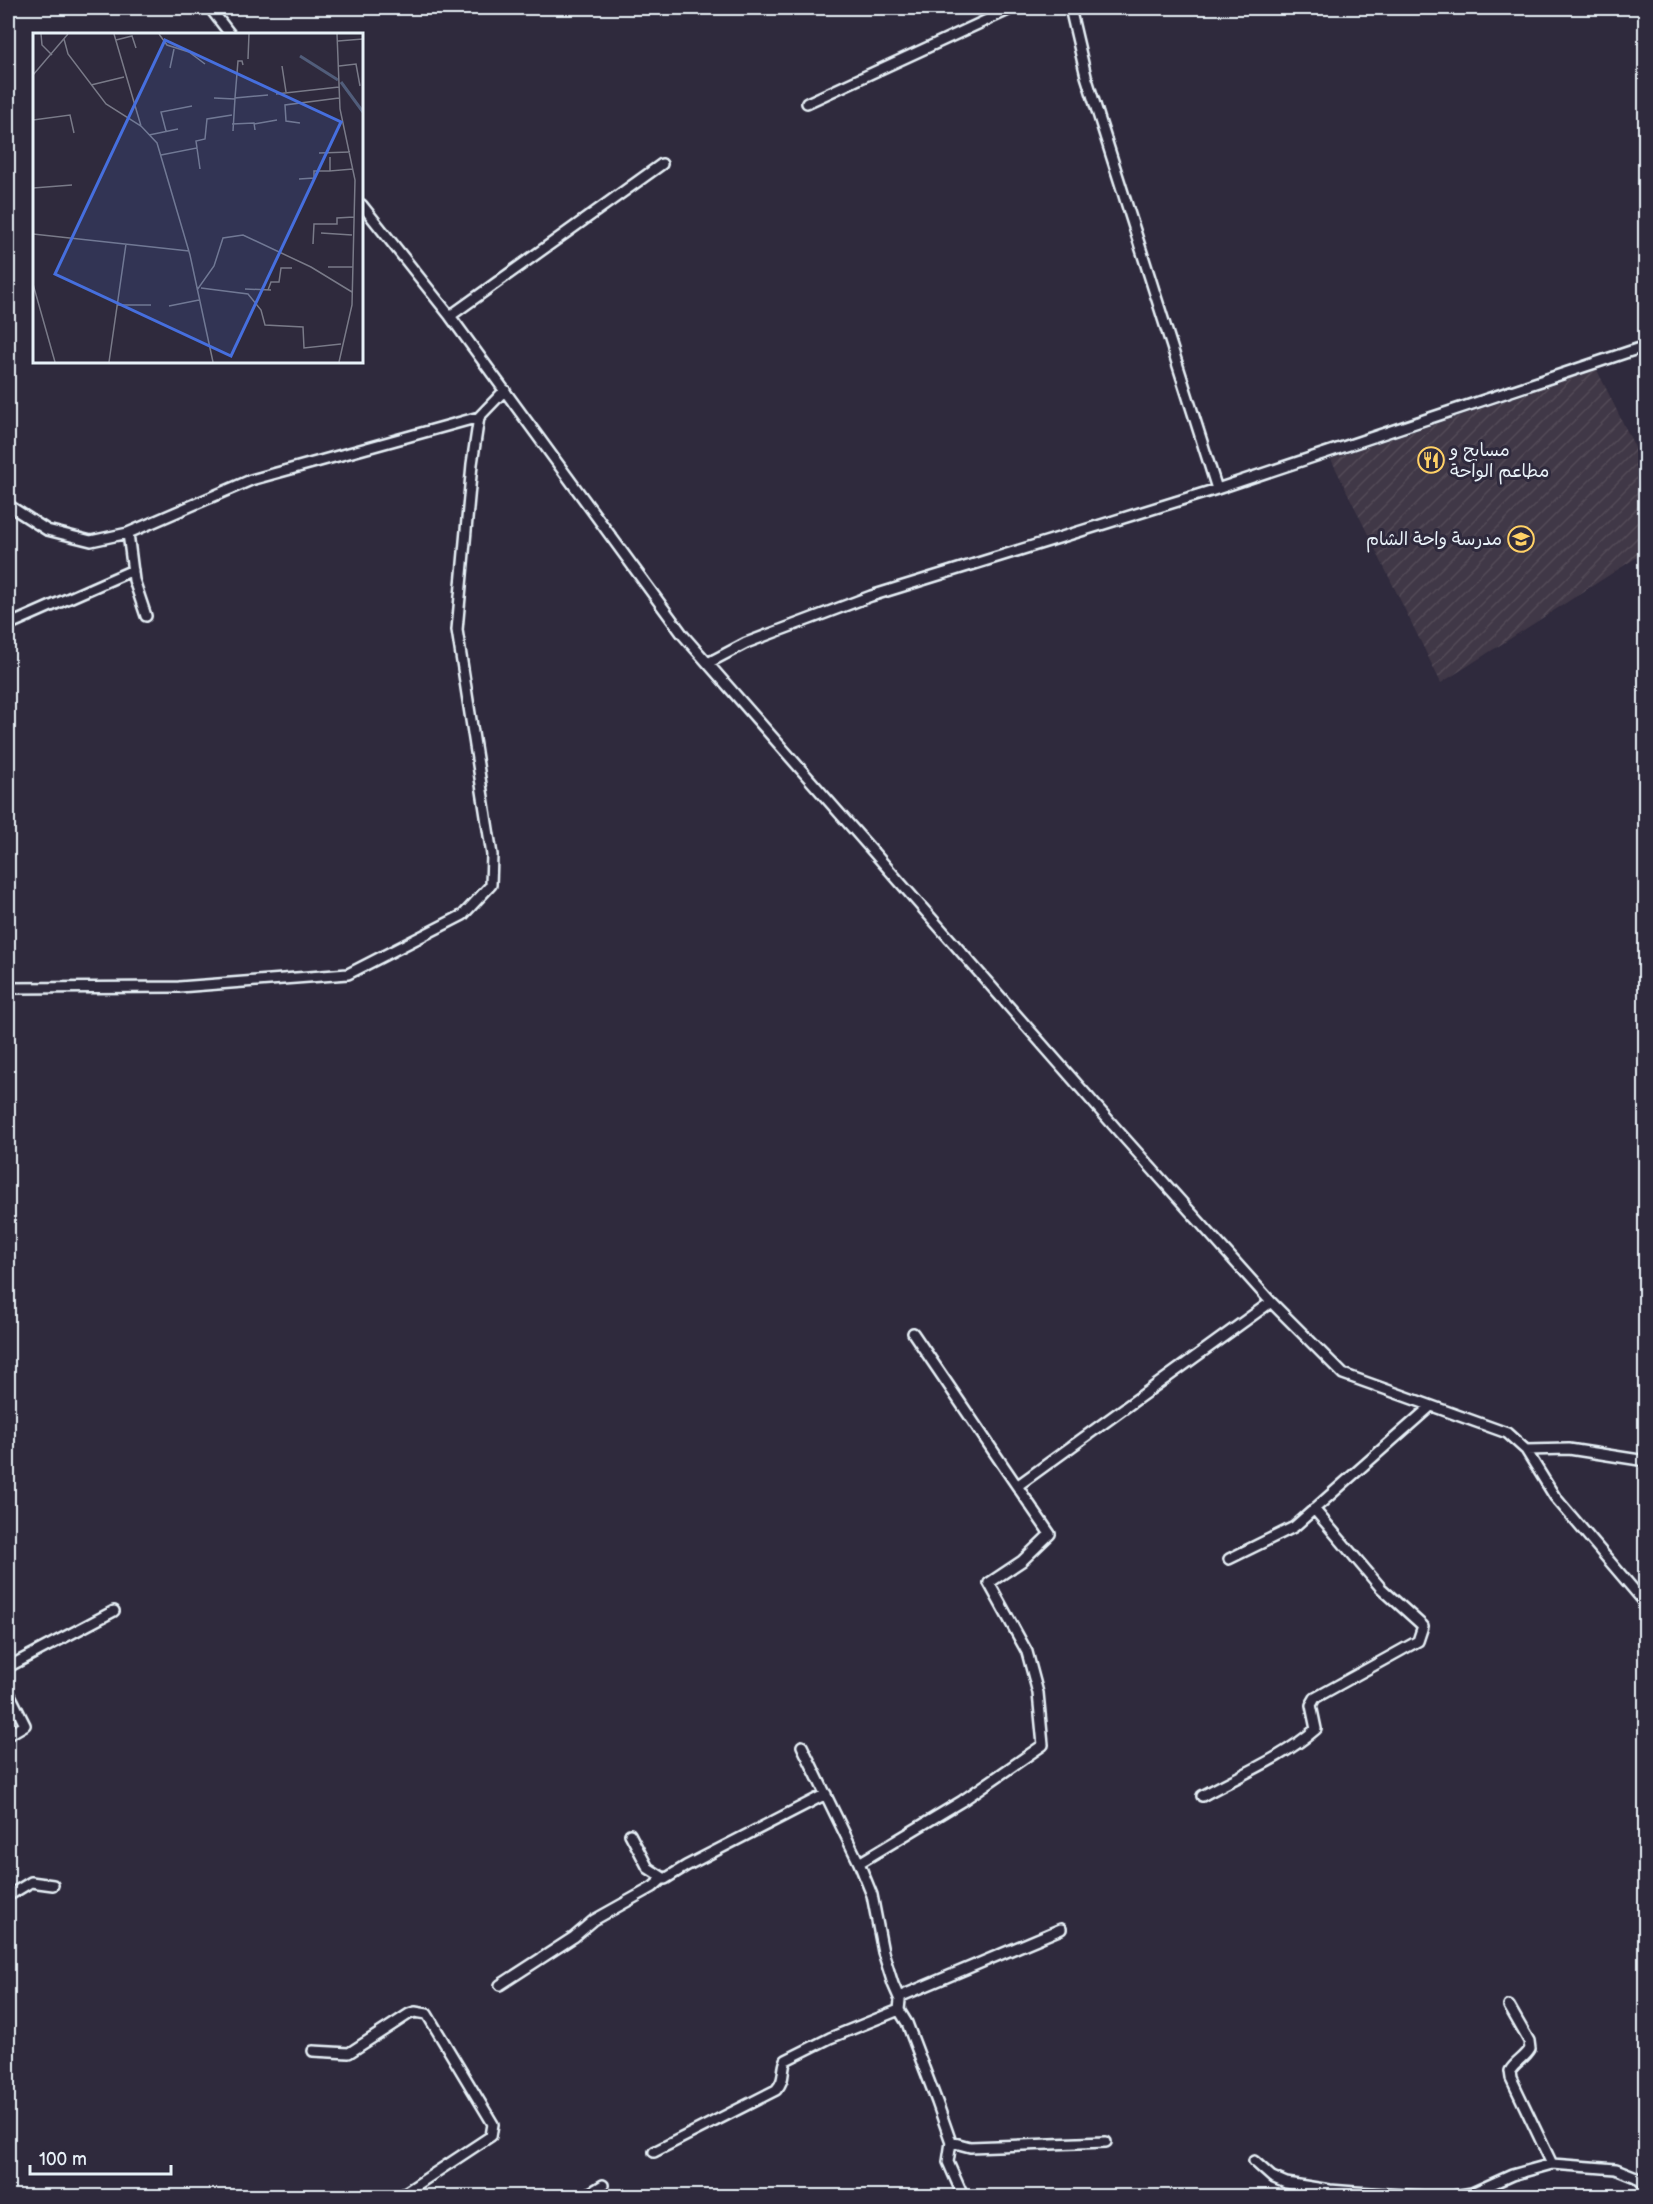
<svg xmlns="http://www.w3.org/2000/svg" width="1653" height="2204" font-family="'Balsamiq Sans','Playpen Sans Arabic',sans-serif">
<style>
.industrial{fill:url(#industrial-furrows)}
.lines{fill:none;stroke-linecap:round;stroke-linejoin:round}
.minor-casing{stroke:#e8f1f8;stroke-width:14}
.minor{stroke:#2f2a3d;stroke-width:9}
.labels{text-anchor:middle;stroke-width:6;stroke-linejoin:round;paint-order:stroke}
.poi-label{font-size:18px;fill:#e8f1f8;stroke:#2f2a3d;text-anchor:start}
.inset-river{fill:none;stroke:#515d7a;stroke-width:3}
.inset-road{fill:none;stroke:#797a88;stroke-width:1.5}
.view{fill:#466fde;fill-opacity:0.15;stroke:#466fde;stroke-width:3}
.inset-edge{fill:none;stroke:#e8f1f8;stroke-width:3}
</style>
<defs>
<pattern id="industrial-furrows" width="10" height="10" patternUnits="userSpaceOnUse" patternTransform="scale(1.5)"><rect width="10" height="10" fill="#413846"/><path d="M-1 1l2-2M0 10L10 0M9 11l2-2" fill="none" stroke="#534c58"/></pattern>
</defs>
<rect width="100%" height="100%" fill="#2f2a3d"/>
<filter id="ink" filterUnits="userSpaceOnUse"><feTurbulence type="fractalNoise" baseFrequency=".0167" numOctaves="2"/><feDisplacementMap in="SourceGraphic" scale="12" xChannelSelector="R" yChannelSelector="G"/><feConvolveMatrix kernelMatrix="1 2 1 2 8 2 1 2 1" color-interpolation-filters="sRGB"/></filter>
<g filter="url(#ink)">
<!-- industrial -->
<path class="industrial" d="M1597 370 1645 468V552L1441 683 1331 459Z"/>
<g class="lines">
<!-- minor casing -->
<g class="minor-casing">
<path id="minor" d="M210 8 230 34
M1070 8 1086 76 1217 489
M807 103 1013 8
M362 205 450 316 683 635 1120 1133 1271 1302 1343 1374 1507 1433 1526 1450 1569 1449 1646 1461
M450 316 662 164
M8 505 47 530 91 541 128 533 251 480 479 417
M128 533 134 580 146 616
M8 625 133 570
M708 663 746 643 871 596 1217 489 1646 346
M8 988 179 987 348 974 463 915 491 885 492 855 457 630 472 464 479 417 505 390
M913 1333 1017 1486
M1526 1450 1555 1497 1646 1604
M1229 1559 1294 1527 1431 1406
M8 1667 114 1611
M8 1691 25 1725 8 1735
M1202 1796C1240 1775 1284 1757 1316 1729L1311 1705 1315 1698 1418 1641 1423 1626 1381 1588 1314 1509
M630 1834 648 1868 665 1879 686 1866 826 1794
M859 1863 962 1801 1043 1745 1038 1693 1027 1652 989 1583 1022 1561 1050 1534 1017 1486 1271 1302
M8 1896 31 1882 53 1885
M500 1985 574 1937 594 1920 653 1887 663 1878
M899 1997 1061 1929
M1509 2006 1529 2041 1530 2049C1525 2058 1515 2062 1510 2071L1511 2078 1552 2164
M899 2010 907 2023 937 2102 951 2142 948 2162 963 2196
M313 2051 349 2053 409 2014 415 2012 427 2014 493 2124 491 2136 400 2196
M951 2142 970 2147 1106 2142
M654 2152 776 2090C786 2079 781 2072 786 2060L830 2038 899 2010 900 2000 893 1984 883 1952 872 1895 859 1863 802 1746
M1254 2161 1272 2177 1286 2183 1330 2190 1355 2192 1423 2196H1454L1472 2193 1512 2175 1552 2164 1616 2169 1636 2177 1646 2186
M585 2196 603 2185"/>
</g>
<!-- minor -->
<use href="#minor" class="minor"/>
</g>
</g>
<!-- icons -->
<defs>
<g id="restaurant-ring" transform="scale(1.35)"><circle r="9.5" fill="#2f2a3d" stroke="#ffd166" stroke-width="1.5"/><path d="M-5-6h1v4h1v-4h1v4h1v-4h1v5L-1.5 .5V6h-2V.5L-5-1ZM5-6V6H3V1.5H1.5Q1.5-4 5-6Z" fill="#ffd166"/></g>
<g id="school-ring" transform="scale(1.35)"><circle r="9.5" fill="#2f2a3d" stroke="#ffd166" stroke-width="1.5"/><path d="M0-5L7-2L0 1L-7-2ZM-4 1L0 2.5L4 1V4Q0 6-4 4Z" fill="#ffd166"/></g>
</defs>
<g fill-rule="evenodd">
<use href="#restaurant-ring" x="1431" y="460"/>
<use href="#school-ring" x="1521" y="539"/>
</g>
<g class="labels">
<!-- poi labels -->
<g class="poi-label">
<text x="1450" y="456">مسابح و<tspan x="1450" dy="21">مطاعم الواحة</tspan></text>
<text x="1502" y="545" text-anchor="end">مدرسة واحة الشام</text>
</g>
</g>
<!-- overview -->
<g transform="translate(33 33)">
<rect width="330" height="330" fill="#2f2a3d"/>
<path class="inset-river" d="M267 23 305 47M308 49 330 79"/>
<path class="inset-road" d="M8 1 9 12 19 22M81 1 108 93M126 1 134 12 156 19 172 31M304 1 307 76 322 147 319 272 306 329M31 6 35 21 73 71 108 93 124 110 157 222 180 329M83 7 99 3 103 15M305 8 330 6M215 26 216 1M249 33 253 59M306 33 323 31 327 53M137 35 141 16M0 42 35 1M58 52 91 44M243 61 306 54M181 65 202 66M202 65 205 28H209L210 32M0 87 37 82 41 100M267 90 253 88 252 72 306 65M199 91 221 90 222 97M221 91 244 87M133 98 128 79 159 73M200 98 202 65 235 62M116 102 145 96M164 115 167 136M286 120 317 119M128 122 164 115 163 108 172 106 174 86 199 82M297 124V138L320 136M266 146 281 145V138H297M0 155 39 152M288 200 319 202M0 201 156 218M280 211 281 191H304V185L321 184M295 234H320M0 251 22 329M168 255 215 261 228 277 232 292 270 294 271 315 308 311M212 256 238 257M164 257 181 233 190 205 210 202 278 234 319 259M235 257 238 249H246L248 235H259M84 272H118M136 273 166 267M76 329 93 211"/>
<path class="view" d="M132 7 308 89 198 323 22 241Z"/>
<rect width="330" height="330" class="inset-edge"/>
</g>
<!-- margin -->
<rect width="1653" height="2204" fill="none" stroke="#2f2a3d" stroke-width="30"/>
<rect x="15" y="15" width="1623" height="2174" fill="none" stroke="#e8f1f8" stroke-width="2" filter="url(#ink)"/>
<!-- scale -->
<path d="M30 2165v9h141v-9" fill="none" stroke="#e8f1f8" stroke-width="3"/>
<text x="39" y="2165" font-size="18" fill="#e8f1f8" stroke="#2f2a3d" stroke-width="4.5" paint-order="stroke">100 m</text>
</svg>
